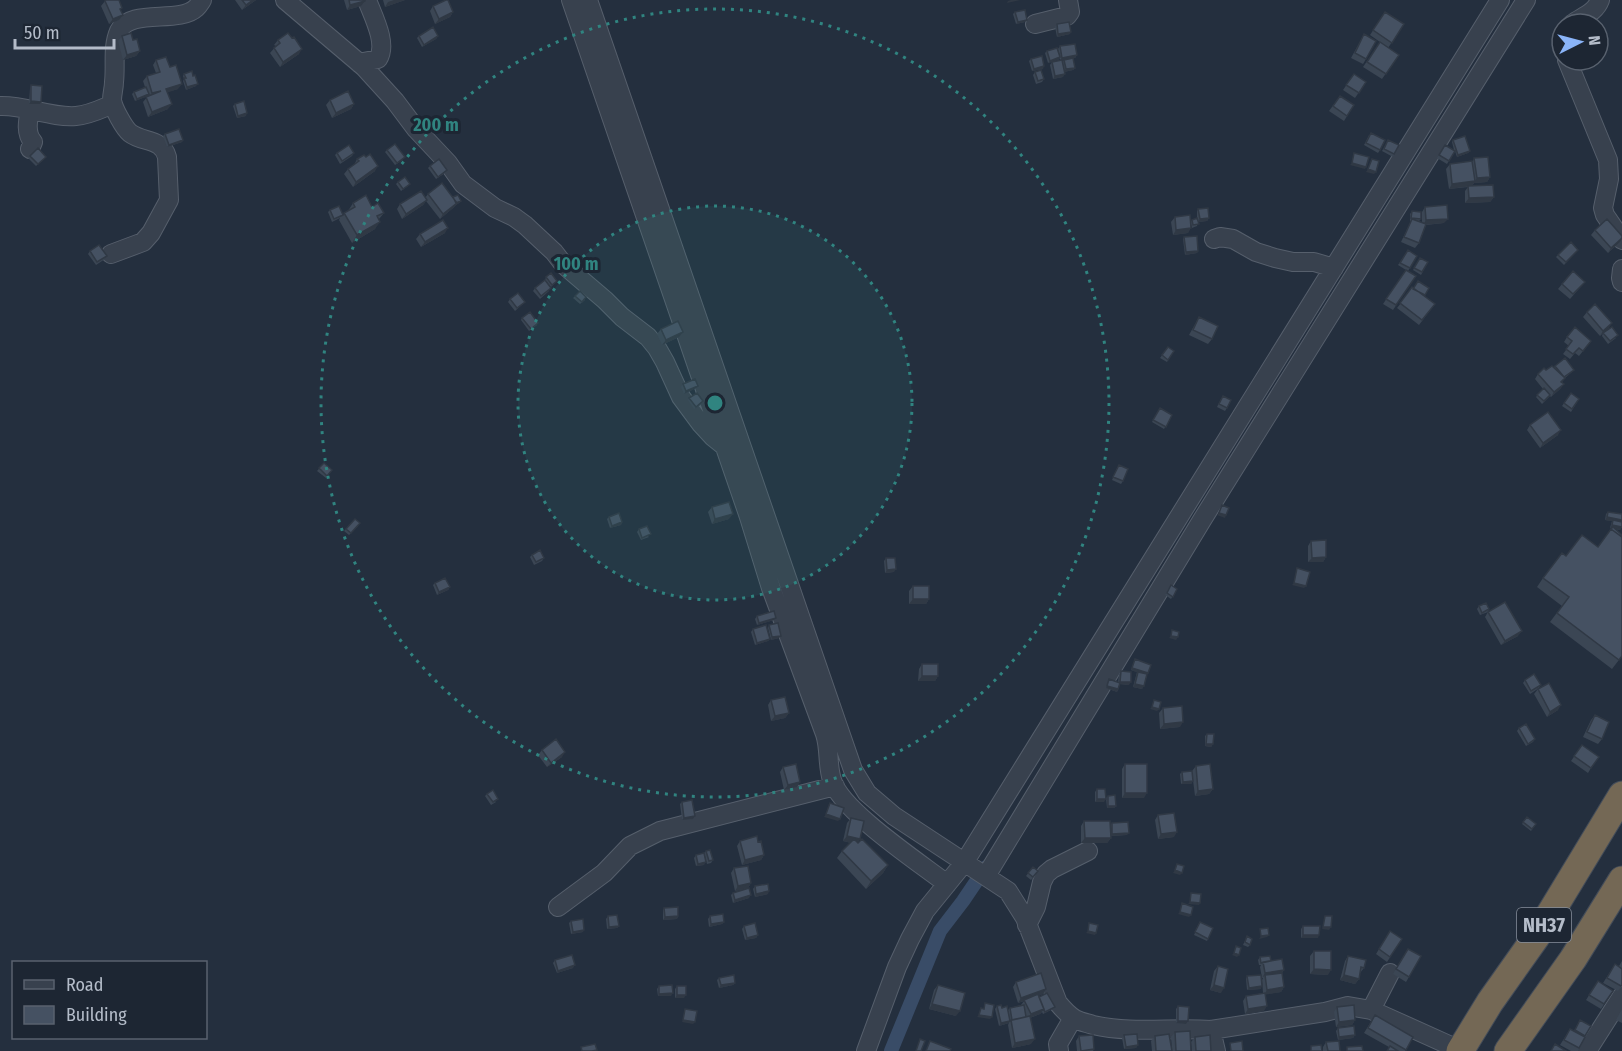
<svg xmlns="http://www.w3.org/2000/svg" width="1622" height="1051" font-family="'Fira Sans Condensed',sans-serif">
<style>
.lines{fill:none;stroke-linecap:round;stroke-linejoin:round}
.canal{stroke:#394c67;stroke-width:14}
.minor-casing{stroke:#565f6c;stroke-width:20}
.highway-casing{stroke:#434c59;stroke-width:29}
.minor{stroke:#38414e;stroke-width:18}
.highway{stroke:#746855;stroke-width:27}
.wall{fill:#3b4654}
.shaded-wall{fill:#303945}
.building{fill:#455162;stroke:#303945;stroke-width:1.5}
.ring{fill:none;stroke:#308480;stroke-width:3;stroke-dasharray:3 6}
.labels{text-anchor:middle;stroke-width:6;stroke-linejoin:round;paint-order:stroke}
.shield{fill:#1d2633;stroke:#878f9c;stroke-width:1.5}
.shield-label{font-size:20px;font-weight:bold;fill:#b4bcc9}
.centre{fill:#308480;stroke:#1d2633;stroke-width:3}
.ring-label{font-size:18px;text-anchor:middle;font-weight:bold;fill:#308480;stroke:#1d2633;stroke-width:6;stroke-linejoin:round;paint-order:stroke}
</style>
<rect width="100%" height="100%" fill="#242f3e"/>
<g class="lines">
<!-- canal -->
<path class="canal" d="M891 1051 940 931 963 901 986 867"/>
<!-- minor casing -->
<g class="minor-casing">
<path id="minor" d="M285 0 364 67 395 101 416 129 448 163 463 184 495 208 514 217 525 225 554 252 564 265 605 300 622 317 648 337 657 348 665 362 681 397 701 424 713 437 723 445
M571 0 749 517 771 588 825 734C830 749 827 765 832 780 841 811 920 863 947 884
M588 0 844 744 853 770 867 793 894 816 1008 891 1025 918 1058 1003C1063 1009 1068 1015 1075 1019 1081 1022 1087 1023 1093 1025 1132 1034 1172 1027 1211 1030L1325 1012 1348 1006 1371 1010 1460 1050
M1035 24 1067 16 1070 12 1068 0
M1572 24C1583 16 1595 13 1600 0
M1567 60 1608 160 1609 179 1603 208 1605 215 1622 240
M359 63 378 59C388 44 373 16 367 0
M0 106C26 105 50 118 76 116 89 115 101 109 113 104
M30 149 33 142C25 133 28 120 30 110
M1214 239 1220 237 1233 239 1256 252 1275 258 1293 262H1314L1334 268
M111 254 143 242 151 233 169 200 167 157C162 138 143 143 130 133 124 128 113 108 112 100 112 94 114 88 114 82 116 65 112 47 119 31 130 8 179 24 196 8 199 5 200 3 202 0
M1622 269 1621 278 1622 282
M986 876 1202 520 1526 0
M558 907 604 873 630 846 660 831 835 786
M1027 925 1036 907 1042 882 1046 874 1052 869 1088 851
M1371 1010 1390 973
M1211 1030 1216 1051
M866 1051 897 967 910 939 925 911 964 863 1500 0
M1059 1051 1058 1044 1073 1018
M1587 1051 1622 996"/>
</g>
<!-- highway casing -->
<g class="highway-casing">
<path id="highway" d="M1460 1051 1490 1002 1536 937 1622 795
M1508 1051 1573 959 1622 880"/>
</g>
<!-- minor -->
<use href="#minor" class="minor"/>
<!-- highway -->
<use href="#highway" class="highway"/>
</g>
<!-- wall -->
<path class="wall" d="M235 0H256L242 10Z
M344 0H365L361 6 347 10Z
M383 0H405L385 7Z
M105 1 120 10 123 15 119 20 109 24 101 6Z
M433 6 453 12 450 17 435 24 430 11Z
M1015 12 1025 22 1016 24 1013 14Z
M1385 12 1404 24 1388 48 1399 55 1382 79 1363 67 1380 42 1370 35Z
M1057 24 1070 34 1057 37 1055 27Z
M1364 34 1366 59 1363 64 1351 58Z
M122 36 133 40 140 51 136 56 123 60 118 41Z
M419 36H438L436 39 422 47 417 38Z
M278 40 299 54 280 67 270 53 276 46 274 45Z
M1060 46 1077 55 1075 58H1073L1075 68 1073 70 1064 72 1063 77 1053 79 1050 65 1052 62H1062L1064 60 1072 58 1060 60V58L1058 60 1048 63 1045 53 1047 51 1060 57 1058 49Z
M1031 59 1043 69 1032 71 1029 61Z
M156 60 178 89 167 92 168 109 148 117 143 102 148 96 135 101 132 94 134 92 145 87 143 81 147 76 156 73 153 65Z
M1035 72 1044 79 1042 82 1036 84 1033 75Z
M184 74 196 86 186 90 183 81 184 79 183 76Z
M1354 74 1366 82 1355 98 1343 90Z
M31 85 41 102 40 104H29L30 88Z
M1340 96 1354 105 1344 121 1329 111Z
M330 100 354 104 351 109 332 118 326 105Z
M235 104 246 116 237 118 233 106Z
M165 134 183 140 182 142 167 147 163 136Z
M1369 135 1380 150 1378 153 1364 145Z
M1388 140 1394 154 1393 157 1382 151Z
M1453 140 1470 151 1468 153 1457 157 1455 151 1447 164 1437 158 1445 145 1454 150 1452 142Z
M387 150 403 160 395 165 385 152Z
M337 153H354L352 156 340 164 335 155Z
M30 156 44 159 36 166 28 158Z
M1474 158 1490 177 1487 182 1474 183 1472 186 1494 197 1490 202 1465 203V191L1468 187 1449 189 1446 169 1450 164 1473 161Z
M357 159 375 171 353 187 344 174 348 169 354 165Z
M430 166 447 170 445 173 436 179 428 168Z
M398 182 408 186 401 191 396 184Z
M428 194 452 198 461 201 459 203 456 205 453 208 440 219 426 201 423 205 402 219 397 209 400 204 425 198Z
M353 203 372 207 384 213 379 219 375 229 352 243 339 220 340 218 332 222 328 212 330 210 343 215 348 211Z
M1425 207 1444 223 1426 225 1419 243 1415 248 1401 242 1411 221H1410V214L1412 211 1421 219 1419 221 1422 223V212Z
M1198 209 1209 218 1207 221 1198 222 1197 226 1192 228 1191 224 1188 233 1173 235 1171 222 1175 217 1190 222 1192 220 1197 218V211Z
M1595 230 1620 242 1608 253 1591 235Z
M445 233 421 247 416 239 420 234Z
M1184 237 1198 251 1197 253 1185 255 1183 239Z
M1408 250 1417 256 1408 271 1416 276 1393 310 1383 304 1406 270 1398 265Z
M1578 250 1564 265 1556 257 1558 255Z
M90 251 105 259 96 265 88 254Z
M1420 258 1428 262 1421 275 1413 270Z
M546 277 557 281 551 287 545 280Z
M1585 282 1570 299 1558 289 1562 284Z
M535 288 549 291 540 299 533 291Z
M1413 288H1429L1424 297 1435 304 1419 325 1397 308Z
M580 291 585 300 580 304 573 298Z
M510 299 525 302 515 311 508 302Z
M1587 312 1609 328 1600 336 1583 317Z
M1199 317 1212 339 1208 344 1189 335Z
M522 318 537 325 529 331 521 320Z
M661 329 679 337 662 345 657 334Z
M1603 333 1616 338 1608 344 1602 336Z
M1567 337 1591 341 1579 356 1575 353 1570 359 1563 354 1569 346 1564 342Z
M1168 347 1174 351 1167 362 1160 358Z
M1555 366 1572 372 1565 378 1562 382 1564 384 1560 389 1551 397 1550 396 1542 404 1536 397 1543 389 1535 379 1538 374 1546 370 1554 368Z
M683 384 696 388 684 394 681 387Z
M1571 393 1579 399 1571 412 1562 406Z
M689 398 702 404 694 409 688 400Z
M1221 399 1227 408 1225 411 1217 407Z
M1160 408 1172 415 1164 429 1152 422Z
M1530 425 1558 435 1540 448 1527 430Z
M324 463 332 470 326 478 317 471Z
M1119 465 1123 481 1121 484 1112 480Z
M712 507 729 519 712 524 708 512Z
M1608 512 1622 527 1620 530 1615 529 1622 656 1612 669 1550 622 1562 606 1537 587 1543 578 1566 556 1598 547 1612 528H1610L1612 521 1605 520 1606 514Z
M609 517 622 522 621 525 610 528 607 519Z
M355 519 358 526 349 535 344 531Z
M639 529 649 537 641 540 637 532Z
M1311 541 1326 557 1323 562H1308V546Z
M532 555 544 558 542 561 534 565 530 557Z
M886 558 894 572 885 573 884 561Z
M435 583 450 587 448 590 437 595 433 585Z
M1171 585 1177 589 1171 599 1165 595Z
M913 586 929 599 926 604H909V591Z
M1479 606 1489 609 1488 612 1480 615 1477 609Z
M1488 612 1518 636 1501 645 1485 617Z
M757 616 774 620 757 625 755 619Z
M769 625 779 638 771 640 768 628Z
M753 629 770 639 768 641 755 645 751 632Z
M1135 659 1147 676 1142 689 1133 687 1137 672 1131 670Z
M922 664 938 676 935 681H918L919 669Z
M1121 671 1129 685 1120 684 1117 692 1106 688 1109 679 1118 682 1119 674Z
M1525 680 1541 685 1539 688 1530 694 1523 683Z
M1538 689 1558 710 1547 717 1534 694Z
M771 700 789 713 785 718 771 721 768 705Z
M1163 708 1180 727 1160 729 1159 713Z
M1595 715 1602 739 1598 744 1583 737 1591 720Z
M1519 728 1535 739 1533 742 1526 746 1517 731Z
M1207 734 1213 744 1211 747 1205 746V736Z
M1582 745 1591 768 1588 773 1571 761Z
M542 750 562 757 547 767 538 755Z
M1125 764 1144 798H1122V769Z
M1196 766 1213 789 1209 794 1195 796 1192 772 1193 781 1191 784H1181L1180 774 1182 772 1192 771Z
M783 767 800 782 797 787 784 790 780 772Z
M1097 789 1104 802H1095V792Z
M487 794 496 802 491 805 485 796Z
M1108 796 1116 806 1114 808H1107L1106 798Z
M682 802 693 819 682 820 680 804Z
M1158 815 1174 837 1158 839 1155 820Z
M1527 817 1536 824 1531 831 1522 824Z
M851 818 860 839 858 842 888 865 883 873 866 889 837 858 842 851 851 843 843 841 847 823Z
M1084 821 1110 825 1112 823 1127 835 1111 836V838L1107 843H1081V826Z
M740 841 758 842 764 855 761 860 742 865 737 846Z
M706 851 713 860 711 863 707 864 704 853Z
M696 855 704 865 696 866 694 858Z
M1033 867 1038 871 1031 880 1026 876Z
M734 868 751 883 748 888 749 898 733 903 731 895 733 893 746 889 735 891 731 873Z
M755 886 768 894 755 897 753 889Z
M664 908 678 916 677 919 663 920V910Z
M608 916 619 926 617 928 607 929 606 919Z
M710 916 724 922 722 924 709 927 708 919Z
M571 921 583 932 571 934 569 923Z
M1200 922 1208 939 1207 941 1194 935Z
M744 926 758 935 756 938 745 940 742 929Z
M1303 926 1318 938H1301V929Z
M1390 931 1402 939 1387 962 1376 954Z
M1247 936 1250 945 1248 947 1243 945Z
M1408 949 1409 977 1406 982 1393 974Z
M1314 951 1328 975 1310 974V956Z
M1348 956 1364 968 1360 973 1359 979 1355 984 1340 980 1345 961Z
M1260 957 1271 961 1284 970 1282 973 1284 987 1281 992 1265 994 1264 1011 1245 1014 1243 1001 1246 996 1263 993 1262 980 1263 978H1262L1260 967 1261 965H1259L1258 960Z
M555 960 573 968 557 973 553 963Z
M1622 961V985L1618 991 1603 983 1615 964 1619 966Z
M1218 966 1221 993 1210 990 1214 971Z
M1247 976 1261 989 1247 990 1246 979Z
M719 978 735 983 733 985 719 988 717 980Z
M1598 981 1613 991 1601 1009 1586 1000Z
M1016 982 1046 989 1043 994 1038 996 1039 997 1055 1007 1053 1009 1043 1014 1042 1012 1040 1014 1030 1018 1031 1044 1012 1048 1008 1025 1010 1021 1009 1023 999 1026 995 1009 997 1006 1008 1010 1010 1008 1021 1005 1024 1001 1018 1003 1013 987Z
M938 985 956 1016 929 1009 934 990Z
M659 986 671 996H658L657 989Z
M677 986 684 998H675V989Z
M1178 1006 1186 1024 1176 1023V1009Z
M1337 1007 1355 1020 1352 1025 1336 1027 1334 1012Z
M1622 1009V1023L1616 1020Z
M1375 1015 1413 1037 1405 1051H1387L1389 1047 1364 1033Z
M1580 1020 1585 1037 1578 1051H1571L1560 1045 1570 1029 1574 1031Z
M1338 1028 1355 1035 1353 1038 1338 1040 1336 1031Z
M1175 1032 1191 1051H1172L1171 1037Z
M1124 1035 1138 1045 1136 1048 1124 1049 1122 1038Z
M1079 1036 1094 1049 1093 1051H1077L1076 1041Z
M1155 1036 1172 1051H1152L1151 1041Z
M1195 1037 1211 1051H1192L1191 1042Z
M1326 1042 1340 1051H1323V1047Z"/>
<!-- shaded-wall -->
<path class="shaded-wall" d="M253 0H256L242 10 246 5Z
M394 0H405L385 7 388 2Z
M1011 0H1020L1007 3 1008 1Z
M365 1 361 6 347 10 350 5Z
M453 12 450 17 435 24 439 19Z
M123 15 119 20 109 24 113 19Z
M1027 20 1025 22 1016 24 1018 22Z
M1071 32 1070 34 1057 37 1058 34Z
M438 36 436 39 422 47 424 45Z
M302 49 299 54 280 67 283 62Z
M140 51 136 56 123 60 127 55Z
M1077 55 1075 58 1060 60 1062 58Z
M1060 57 1058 60 1048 63 1050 61Z
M1044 66 1043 69 1032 71 1034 69Z
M1075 68 1073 70 1064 72 1066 69Z
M1065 74 1063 77 1053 79 1055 76Z
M182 84 178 89 163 94 166 89Z
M198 84 196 86 186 90 187 87Z
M149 94 148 96 135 101 137 99Z
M31 101 41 102 40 104H29Z
M172 104 168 109 148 117 152 112Z
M354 104 351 109 332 118 336 113Z
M247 113 246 116 237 118 238 116Z
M183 140 182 142 167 147 169 145Z
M1470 151 1468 153 1457 157 1458 155Z
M1352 163 1366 167 1365 169 1350 165Z
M378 166 375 171 353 187 356 182Z
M1368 169 1376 172 1374 174 1366 172Z
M1490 177 1487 182 1474 183 1472 186 1449 189 1452 184 1475 181 1477 178Z
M1494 197 1490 202 1465 203 1469 198Z
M427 200 423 205 402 219 406 214Z
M461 201 459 203 456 205 453 208 440 219 443 214 455 203Z
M1209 218 1207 221 1198 222 1200 219Z
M1448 219 1444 223 1423 225 1426 220Z
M380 222 375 229 352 243 357 235Z
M448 228 445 233 421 247 425 242Z
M1191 228 1188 233 1173 235 1176 230Z
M1622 238 1620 242 1608 253 1611 248Z
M1198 251 1197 253 1185 255 1186 252Z
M1612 323 1609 328 1600 336 1603 331Z
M683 332 679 337 662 345 666 340Z
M1564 384 1560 389 1551 397 1554 392Z
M698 386 696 388 684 394 686 391Z
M1561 430 1558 435 1540 448 1543 443Z
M1219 513 1226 515 1225 518 1217 515Z
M733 514 729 519 712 524 715 519Z
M1607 517 1622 520V523L1605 520Z
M622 522 621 525 610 528 612 526Z
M1612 525 1622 527 1620 530 1610 528Z
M1326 557 1323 562H1308L1312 558Z
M896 569 894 572 885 573 887 570Z
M1294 583 1306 586 1304 588 1292 585Z
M450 587 448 590 437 595 439 592Z
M913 599H929L926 604H909Z
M776 618 774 620 757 625 759 623Z
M1522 631 1518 636 1501 645 1505 641Z
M781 636 779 638 771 640 772 637Z
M1171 636 1178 637 1176 640 1169 638Z
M770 639 768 641 755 645 757 643Z
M1132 668 1148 673 1146 676 1131 670Z
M922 676H938L935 681H918Z
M1120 682H1131L1129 685 1118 684Z
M1135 684 1144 686 1142 689 1133 687Z
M1107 686 1118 689 1117 692 1106 688Z
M1561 705 1558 710 1547 717 1550 712Z
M1152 707 1159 709 1157 711 1150 709Z
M789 713 785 718 771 721 775 716Z
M1183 722 1180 727 1160 729 1164 724Z
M1206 744H1213L1211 747 1205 746Z
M565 752 562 757 547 767 551 763Z
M1193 781 1191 784H1181L1183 782Z
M800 782 797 787 784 790 788 785Z
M1213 789 1209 794 1195 796 1198 791Z
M1125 793H1147L1144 798H1122Z
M1097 799H1106L1104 802H1095Z
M1108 806H1116L1114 808H1107Z
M826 814 840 819 838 821 824 817Z
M695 816 693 819 682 820 684 818Z
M1177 832 1174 837 1158 839 1161 834Z
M1129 833 1127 835 1110 836 1112 834Z
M847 836 860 839 857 844 843 841Z
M1085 838H1111L1107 843H1081Z
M764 855 761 860 742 865 745 860Z
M706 862 704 865 696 866 698 864Z
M888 865 883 873 866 889 871 881Z
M1175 870 1182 873 1180 875 1173 873Z
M751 883 748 888 735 891 738 886Z
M769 891 768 894 755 897 756 894Z
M751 895 749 898 733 903 735 900Z
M1190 902 1200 903 1199 905 1188 904Z
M1180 912 1191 915 1189 917 1178 914Z
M678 916 677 919 663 920 665 917Z
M724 922 722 924 709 927 711 924Z
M619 926 617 928 607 929 609 927Z
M1323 927H1331L1329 930 1322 929Z
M584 930 583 932 571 934 573 932Z
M1088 931 1096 933 1095 935 1086 933Z
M758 935 756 938 745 940 747 938Z
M1269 935 1267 937 1259 939 1261 936Z
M1303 935H1319L1318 938H1301Z
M1234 953 1239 955 1237 957 1232 955Z
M575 965 573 968 557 973 558 971Z
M1314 969 1331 970 1328 975 1310 974Z
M1284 970 1280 975H1265L1262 978 1265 973Z
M1344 975 1359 979 1355 984 1340 980Z
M735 983 733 985 719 988 721 985Z
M1214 985 1224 988 1221 993 1210 990Z
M1262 986 1261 989 1247 990 1249 988Z
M1284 987 1281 992 1264 995 1267 990Z
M1046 989 1043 994 1018 1003 1021 998Z
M673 993 671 996H658L659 994Z
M677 995H686L684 998H675Z
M932 1004 960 1011 956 1016 929 1009Z
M1267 1006 1264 1011 1245 1014 1248 1009Z
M1044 1009 1040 1014 1027 1019 1031 1014Z
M979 1015 992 1017 990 1019 977 1017Z
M683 1020 695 1022 693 1024 682 1022Z
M1355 1020 1352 1025 1336 1027 1339 1022Z
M1010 1021 1009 1023 999 1026 1001 1023Z
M1178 1021H1188L1186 1024 1176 1023Z
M1355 1035 1353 1038 1338 1040 1339 1037Z
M1035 1039 1031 1044 1012 1048 1015 1043Z
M1138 1045 1136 1048 1124 1049 1126 1047Z"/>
<!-- building -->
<path class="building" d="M106 0H119L122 8 120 9 123 15 113 19 105 1Z
M242 0H253L246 5Z
M349 0H365V1L350 5Z
M446 0H448L453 12 439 19 433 6Z
M1025 10 1027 20 1018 22 1015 12Z
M1385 12 1404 24 1392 43 1373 30Z
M1069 22 1071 32 1058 34 1057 24Z
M433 27 438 36 424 45 419 36Z
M131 33 133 40 137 39 140 51 127 55 122 36Z
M288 33 292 38 294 37 302 49 283 62 274 48 280 43 278 40Z
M1364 34 1376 41 1366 59 1355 53Z
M1380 42 1399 55 1386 74 1367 62Z
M1075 44 1077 55 1062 58 1060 46Z
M1057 48 1060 57 1050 61 1047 51Z
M1042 56 1044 66 1034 69 1031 59Z
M166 57 170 67 176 65 182 84 166 89 172 104 152 112 146 97 161 91 152 93 147 76 160 72 156 60Z
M1073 58 1075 68 1066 69 1064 60Z
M1062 60 1065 74 1055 76 1052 62Z
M1041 70 1044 79 1038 81 1035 72Z
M192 71 193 76 195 75 198 84 187 87 184 78H186L184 74Z
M1354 74 1366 82 1359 93 1346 85Z
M31 85 42 86 41 102 31 101Z
M146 87 149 94 137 99 134 92Z
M348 91 354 104 336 113 330 100Z
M1340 96 1354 105 1347 116 1333 106Z
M244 101 247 113 238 116 235 104Z
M179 129 183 140 169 145 165 134Z
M1371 133 1385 140 1380 150 1366 143Z
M1465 136 1470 151 1458 155 1453 140Z
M1388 140 1399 145 1394 154 1384 149Z
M395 144 405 157 397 163 387 150Z
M349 145 354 153 342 161 337 153Z
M1445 145 1455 151 1449 161 1439 155Z
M38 148 46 157 38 164 30 156Z
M1354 153 1369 157 1366 167 1352 163Z
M370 154 378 166 356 182 348 169 359 161 357 159 364 155 366 157Z
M1488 157 1490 177 1477 178 1474 158Z
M439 159 447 170 438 177 430 166Z
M1372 159 1379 161 1376 172 1368 169Z
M1472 161 1475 181 1452 184 1450 164Z
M405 177 410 184 403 189 398 182Z
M442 183 457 203 443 214 428 194Z
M1493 185 1494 197 1469 198 1468 186Z
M421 191 427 200 406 214 400 204Z
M366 195 372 207 378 203 384 213 377 216 380 222 357 235 344 213 355 207 353 203Z
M458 195 461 201 456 203 453 197Z
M1447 205 1448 219 1426 220 1425 207Z
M339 206 343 215 334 219 330 210Z
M1208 208 1209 218 1200 219 1198 209Z
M1412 211 1421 212V219L1411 218Z
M1190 215 1191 228 1176 230 1175 217Z
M1197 218 1199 224 1193 225 1192 220Z
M1412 219 1426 224 1419 243 1404 237Z
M1607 219 1622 236V238L1611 248 1595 230Z
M443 220 448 228 425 242 420 234Z
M1197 236 1198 251 1186 252 1184 237Z
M1571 242 1578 250 1566 262 1558 255Z
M99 245 107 256 97 262 90 251Z
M1408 250 1417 256 1410 268 1400 263Z
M1420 258 1428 262 1422 272 1414 268Z
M1406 270 1416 276 1396 305 1386 299Z
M1573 271 1585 282 1573 294 1562 284Z
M551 273 557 281 552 285 546 277Z
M545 280 551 288 541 296 535 288Z
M1418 281 1429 288 1425 295 1413 289Z
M1412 287 1435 304 1422 320 1400 303Z
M580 291 586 297 582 302 575 296Z
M518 293 525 302 517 308 510 299Z
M1595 304 1612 323 1603 331 1587 312Z
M530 312 538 323 531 329 522 318Z
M1199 317 1218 326 1212 339 1193 330Z
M678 321 683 332 666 340 661 329Z
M1575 327 1591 341 1583 351 1579 348 1573 354 1566 349 1572 341 1567 337Z
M1612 327 1618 335 1610 341 1603 333Z
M1168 347 1174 351 1168 360 1162 355Z
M1565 358 1574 370 1564 377 1555 366Z
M1552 366 1565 378 1561 382 1564 384 1554 392 1538 374 1544 368 1546 370Z
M695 379 698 386 686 391 683 384Z
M1544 388 1550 395 1544 401 1537 395Z
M697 393 703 401 696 407 689 398Z
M1571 393 1579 399 1572 409 1564 403Z
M1223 396 1231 400 1227 408 1219 404Z
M1160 408 1172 415 1166 427 1153 420Z
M1548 412 1561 430 1543 443 1530 425Z
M324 463 332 470 327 476 319 468Z
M1119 465 1128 469 1123 481 1113 477Z
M729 502 733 514 715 519 712 507Z
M1222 505 1229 508 1226 515 1219 513Z
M1608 512 1622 514V520L1607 517Z
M619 513 622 522 612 526 609 517Z
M355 519 360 523 351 533 346 529Z
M1613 520 1622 522V527L1612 525Z
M647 526 651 534 642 538 639 529Z
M1613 527 1622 535V537L1611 529Z
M1611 529 1622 537V656L1619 660 1557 613 1569 597 1543 578 1562 553 1566 556 1582 535 1598 547Z
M1326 540V557L1312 558 1311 541Z
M540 550 544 558 536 562 532 555Z
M886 558H895L896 569 887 570Z
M1297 568 1310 572 1306 586 1294 583Z
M445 578 450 587 439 592 435 583Z
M1171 585 1177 589 1173 597 1167 593Z
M913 586H929V599H913Z
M1505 602 1522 631 1505 641 1488 612Z
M1486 603 1489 609 1482 613 1479 606Z
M774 611 776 618 759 623 757 616Z
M778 623 781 636 772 637 769 625Z
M766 625 770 639 757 643 753 629Z
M1172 630 1179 632 1178 637 1171 636Z
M1135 659 1151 665 1148 673 1132 668Z
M922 664H938V676H922Z
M1121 671 1131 672V682H1120Z
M1138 672 1147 674 1144 686 1135 684Z
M1534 674 1541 685 1531 691 1525 680Z
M1109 679 1120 683 1118 689 1107 686Z
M1549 683 1561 705 1550 712 1538 689Z
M785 697 789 713 775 716 771 700Z
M1154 700 1161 702 1159 709 1152 707Z
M1182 706 1183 722 1164 724 1163 708Z
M1595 715 1609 722 1602 739 1587 732Z
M1526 724 1535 739 1528 744 1519 728Z
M1207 734H1214L1213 744H1206Z
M556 739 565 752 551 763 542 750Z
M1582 745 1599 757 1591 768 1574 756Z
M796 764 800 782 788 785 783 767Z
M1125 764H1147V793H1125Z
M1210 764 1213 789 1198 791 1196 766Z
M1192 771 1193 781 1183 782 1182 772Z
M1097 789H1105L1106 799H1097Z
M493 790 498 799 493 802 487 794Z
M1115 795 1116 806H1108V796Z
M692 800 695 816 684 818 682 802Z
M830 803 844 808 840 819 826 814Z
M1174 813 1177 832 1161 834 1158 815Z
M1527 817 1536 824 1532 829 1523 822Z
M851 818 864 821 860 839 847 836Z
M1084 821H1110L1111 838H1085Z
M1128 822 1129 833 1112 834V823Z
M757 836 758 842 761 841 764 855 745 860 740 841Z
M854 839 858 843 862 839 888 865 871 881 842 851Z
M710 850 713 860 709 861 706 851Z
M704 853 706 862 698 864 696 855Z
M1177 864 1184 866 1182 873 1175 870Z
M748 866 751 883 738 886 734 868Z
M1033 867 1038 871 1033 877 1028 873Z
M768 884 769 891 756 894 755 886Z
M749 888 751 895 735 900 733 893Z
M1191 893 1201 894 1200 903 1190 902Z
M1182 903 1193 907 1191 915 1180 912Z
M678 907V916L665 917 664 908Z
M723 914 724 922 711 924 710 916Z
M617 915 619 926 609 927 608 916Z
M1325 916H1332L1331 927H1323Z
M583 919 584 930 573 932 571 921Z
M1200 922 1213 928 1208 939 1195 932Z
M755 923 758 935 747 938 744 926Z
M1089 923 1098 925 1096 933 1088 931Z
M1303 926H1320L1319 935H1303Z
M1268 928 1269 935 1261 936 1260 929Z
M1390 931 1402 939 1390 957 1379 949Z
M1247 936 1252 939 1250 945 1245 942Z
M1236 946 1241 948 1239 955 1234 953Z
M1408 949 1421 956 1409 977 1396 969Z
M1314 951H1331V970L1314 969Z
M572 955 575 965 558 971 555 960Z
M1270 956 1271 961 1261 963 1260 957Z
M1348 956 1366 960 1364 968 1361 967 1359 979 1344 975Z
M1282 959 1284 970 1265 973 1263 962Z
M1615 964 1622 969V985L1621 986 1607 978Z
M1218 966 1228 969 1224 988 1214 985Z
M1041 973 1046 989 1021 998 1016 982Z
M1282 973 1284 987 1267 990 1265 975Z
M734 975 735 983 721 985 719 978Z
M1261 975 1262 986 1249 988 1247 976Z
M1598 981 1613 991 1604 1004 1589 995Z
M672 985 673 993 659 994V986Z
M938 985 965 993 960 1011 932 1004Z
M677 986H686V995H677Z
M1047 993 1055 1007 1045 1012 1039 997Z
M1265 993 1267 1006 1248 1009 1246 996Z
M1038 994 1044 1009 1031 1014 1024 1000Z
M985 1003 994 1005 992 1017 979 1015 981 1008 984 1009Z
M1001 1005 1002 1008 1007 1006 1010 1021 1001 1023 997 1006Z
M1024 1005 1026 1017 1012 1020 1010 1008Z
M1354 1005 1355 1020 1339 1022 1337 1007Z
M1178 1006 1189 1007 1188 1021H1178Z
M685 1009 697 1011 695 1022 683 1020Z
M1375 1015 1413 1037 1406 1050 1368 1028Z
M1030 1016 1035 1039 1015 1043 1011 1020Z
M1580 1020 1591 1026 1585 1036 1575 1030Z
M1354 1026 1355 1035 1339 1037 1338 1028Z
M1570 1029 1585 1037 1579 1048 1564 1040Z
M1190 1031 1191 1051H1176L1175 1032Z
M1137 1034 1138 1045 1126 1047 1124 1035Z
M1169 1034 1172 1051H1156L1155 1036Z
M1093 1035 1094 1049 1081 1051 1079 1036Z
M1210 1035 1211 1051H1196L1195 1037Z
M920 1039 925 1041 921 1051H916Z
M930 1041 951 1049 950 1051H926Z
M1242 1041 1243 1051H1231L1230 1043Z
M1339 1041 1340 1051H1328L1326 1042Z
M595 1044 597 1050 592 1051H582L581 1047Z
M1555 1044 1566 1051H1551Z
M1321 1045 1322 1051H1311V1046Z
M1362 1046 1363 1051H1347V1047Z
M1390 1046 1398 1051H1387Z"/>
<!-- distance rings -->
<circle cx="715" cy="403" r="197" fill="#308480" fill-opacity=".12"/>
<g class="ring">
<circle cx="715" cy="403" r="197"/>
<circle cx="715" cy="403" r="394"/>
</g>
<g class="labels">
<!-- shield labels -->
<rect class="shield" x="1517" y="908" width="54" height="34" rx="4.5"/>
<g class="shield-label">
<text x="1544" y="932">NH37</text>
</g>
</g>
<circle cx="715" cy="403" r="9" class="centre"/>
<g class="ring-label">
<text x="436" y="131">200 m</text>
<text x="576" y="270">100 m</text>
</g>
<!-- legend -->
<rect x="12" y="961" width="195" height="78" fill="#1d2633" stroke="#59626f" stroke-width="1.5"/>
<rect x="24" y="980" width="30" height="9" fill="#38414e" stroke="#59626f" stroke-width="1.5"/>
<text x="66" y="991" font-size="18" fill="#b4bcc9">Road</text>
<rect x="24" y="1006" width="30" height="18" fill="#455162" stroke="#59626f" stroke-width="1.5"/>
<text x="66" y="1021" font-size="18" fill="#b4bcc9">Building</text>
<!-- north arrow -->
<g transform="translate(1580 42) rotate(84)"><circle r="28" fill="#1d2633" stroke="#59626f" stroke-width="1.5"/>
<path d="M0-4.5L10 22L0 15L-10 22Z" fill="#8ab4f8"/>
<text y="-9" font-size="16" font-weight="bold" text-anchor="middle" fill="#b4bcc9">N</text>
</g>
<!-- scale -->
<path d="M15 39v9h99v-9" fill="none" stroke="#b4bcc9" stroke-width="3"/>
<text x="24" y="39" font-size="18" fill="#b4bcc9" stroke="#1d2633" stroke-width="4.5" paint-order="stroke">50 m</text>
</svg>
